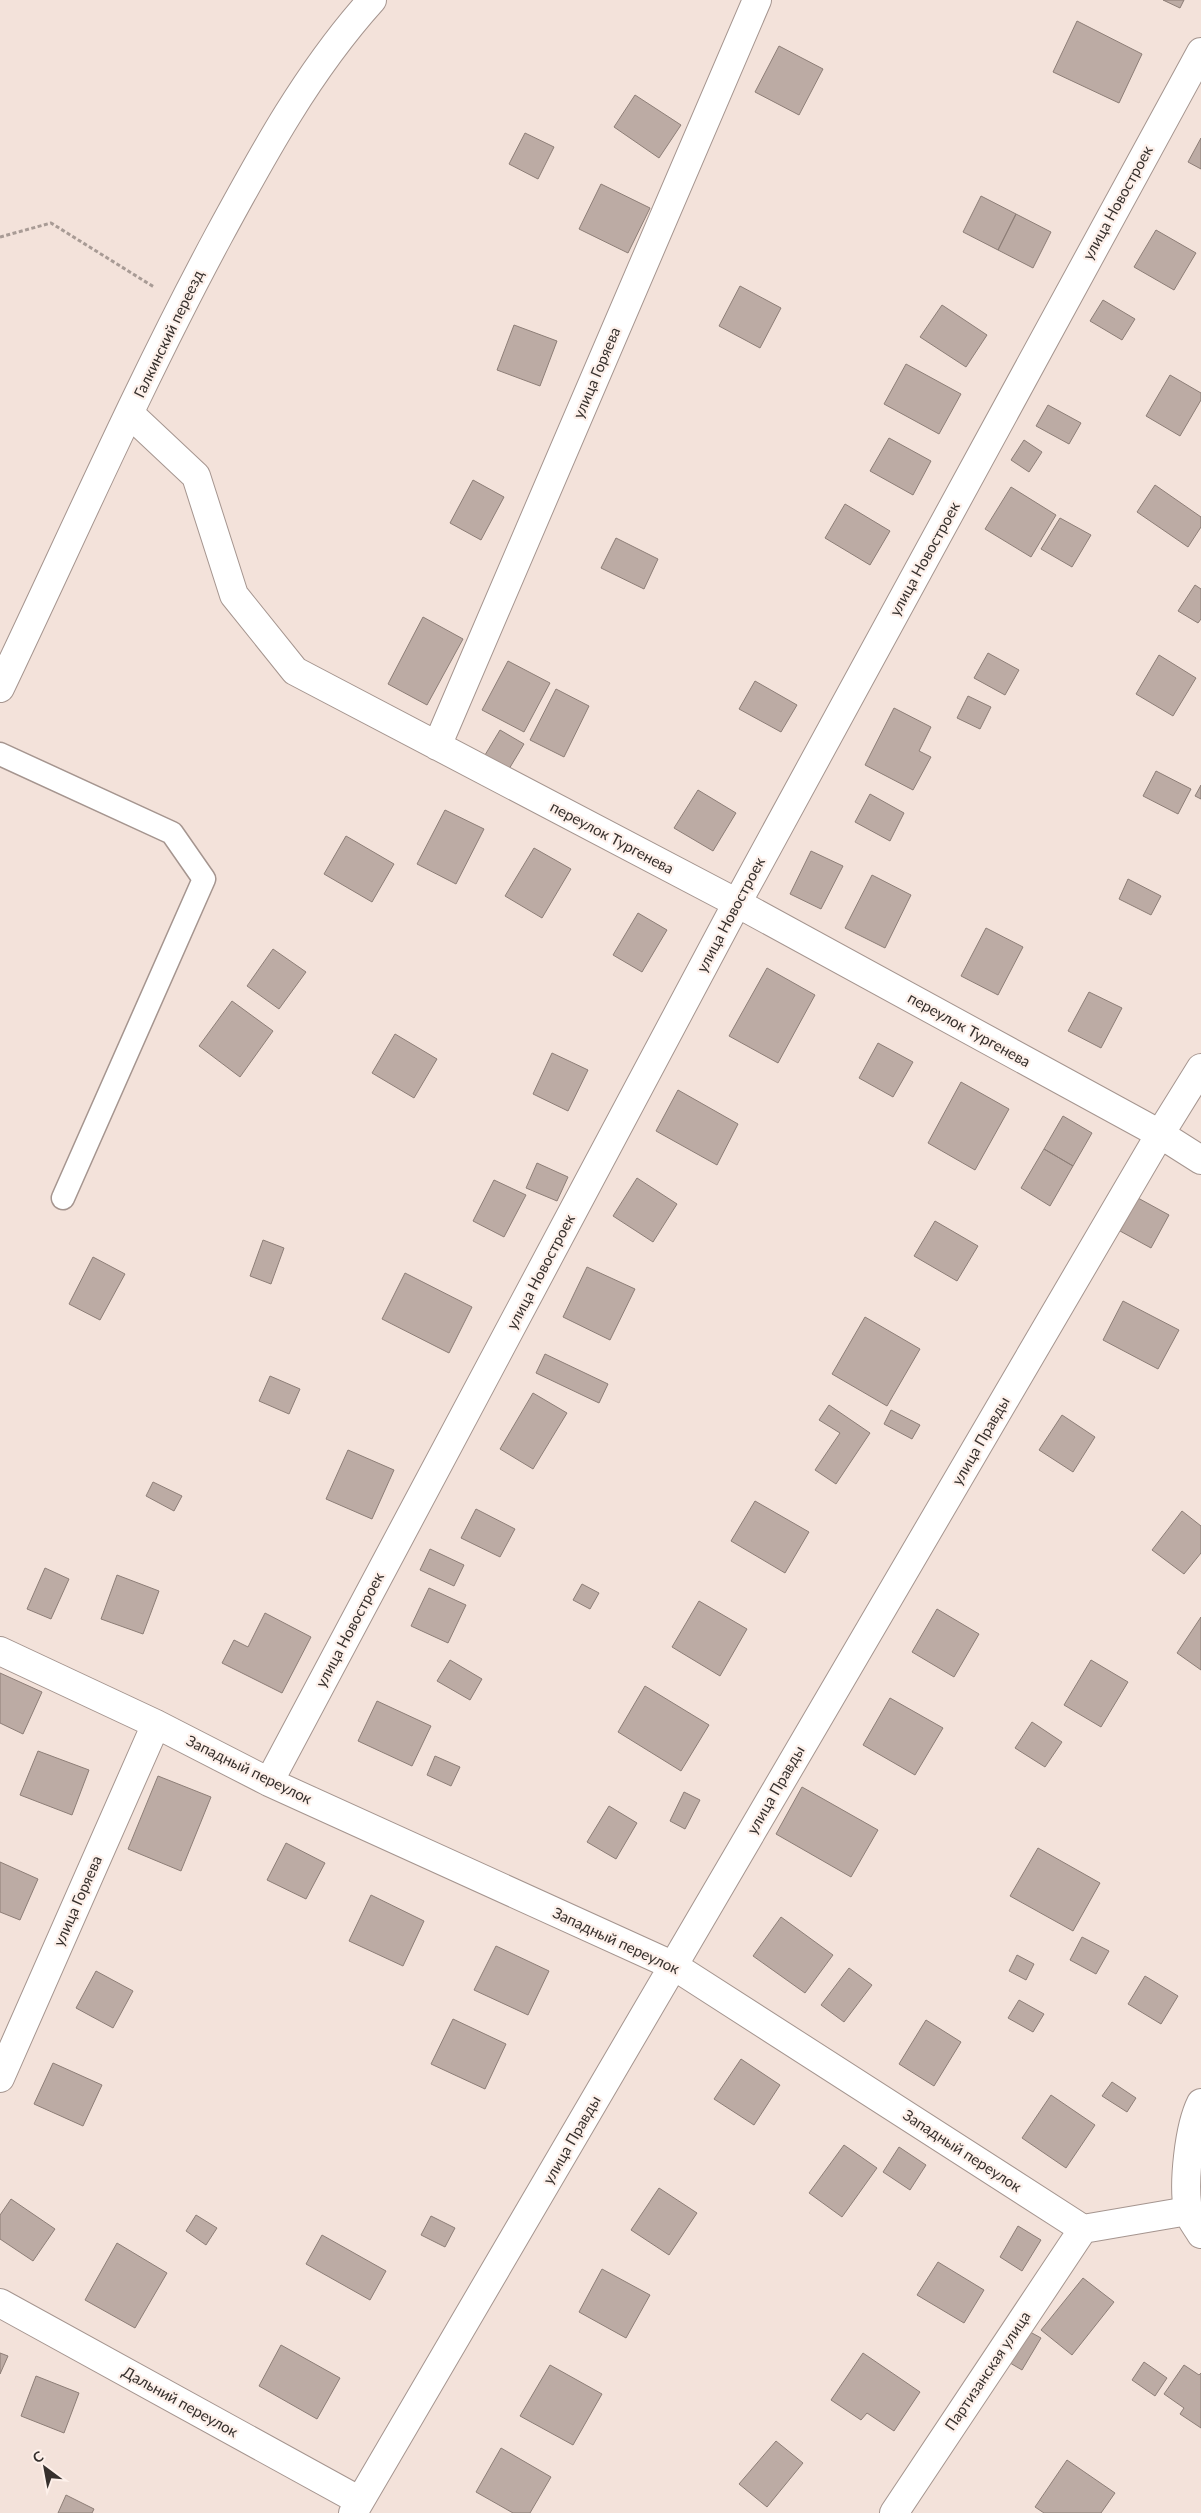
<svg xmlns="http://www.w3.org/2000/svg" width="1201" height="2513" font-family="Lato,sans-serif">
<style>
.building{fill:#bcaba4;stroke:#8d7e77}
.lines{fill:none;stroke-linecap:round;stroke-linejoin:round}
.lane-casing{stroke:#a5958f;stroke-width:25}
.street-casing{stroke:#a5958f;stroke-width:30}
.secondary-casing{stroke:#a5958f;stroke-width:30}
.primary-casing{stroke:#a5958f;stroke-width:30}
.path{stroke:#a89b95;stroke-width:3;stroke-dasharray:4 2.5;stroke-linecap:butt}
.lane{stroke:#fff;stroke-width:22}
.street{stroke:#fff;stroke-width:28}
.secondary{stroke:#fff;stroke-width:28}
.primary{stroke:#fff;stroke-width:28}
.labels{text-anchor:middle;stroke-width:4.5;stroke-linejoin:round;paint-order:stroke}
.street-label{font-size:15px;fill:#36302d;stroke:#fdf0ea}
</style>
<rect width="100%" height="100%" fill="#f3e2da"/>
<!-- building -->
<path class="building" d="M1163 0H1184L1180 8Z
M1077 21 1142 54 1119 103 1053 72Z
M779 46 823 69 799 115 755 92Z
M635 95 681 125 659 158 614 127Z
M525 133 554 147 538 179 509 164Z
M1201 138V169L1188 162Z
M601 184 650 208 628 253 579 229Z
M981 196 1016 214 998 250 963 232Z
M1016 214 1051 232 1033 268 998 250Z
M1156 230 1196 253 1174 290 1134 267Z
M740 286 781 308 760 348 719 326Z
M1103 300 1135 319 1122 340 1090 321Z
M942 305 987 335 966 367 920 337Z
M514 325 557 341 540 386 497 370Z
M906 364 961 394 939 434 884 404Z
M1170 375 1201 393V400L1180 436 1146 416Z
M1048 405 1081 423 1069 444 1036 426Z
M889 438 931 461 913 495 870 471Z
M1024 440 1042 452 1029 472 1011 460Z
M473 480 504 497 481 540 450 523Z
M1155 485 1201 517V527L1188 547 1137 512Z
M1011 487 1056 515 1031 557 985 529Z
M845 504 890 531 870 565 825 538Z
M1060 518 1091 535 1072 567 1041 549Z
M616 538 658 559 644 589 601 568Z
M1195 585 1201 589V619L1198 623 1178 611Z
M423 617 463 639 427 705 388 684Z
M988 653 1019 670 1005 695 974 678Z
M1159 655 1196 678 1173 716 1136 694Z
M508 661 550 683 524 732 482 710Z
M755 681 797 705 781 732 739 709Z
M556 689 589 706 564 757 530 740Z
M968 696 991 707 980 729 957 718Z
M894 708 931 727 919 751 931 757 913 790 865 765Z
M500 730 524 744 509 769 485 755Z
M1156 771 1191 789 1178 814 1143 796Z
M1201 785V799L1195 796Z
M698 790 736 813 713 851 674 828Z
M870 794 904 813 890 841 855 822Z
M445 810 484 829 456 884 417 864Z
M346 836 394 864 372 902 324 874Z
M534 848 571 869 542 918 505 896Z
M811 851 843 866 821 909 790 894Z
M872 875 911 895 885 948 845 928Z
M1128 879 1161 896 1151 915 1119 899Z
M638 913 667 930 642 972 613 955Z
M986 928 1023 947 998 995 961 976Z
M273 949 306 972 279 1009 247 986Z
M767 968 815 995 778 1063 729 1036Z
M1089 992 1122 1008 1101 1048 1068 1031Z
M232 1001 273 1031 240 1077 199 1046Z
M395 1034 437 1059 414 1098 372 1073Z
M878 1043 913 1062 893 1097 859 1078Z
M552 1053 588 1070 568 1111 533 1094Z
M961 1082 1009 1109 975 1170 928 1143Z
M678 1090 738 1124 717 1165 656 1131Z
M1063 1116 1092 1133 1073 1166 1044 1149Z
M1044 1149 1073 1166 1050 1206 1021 1188Z
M537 1163 568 1177 557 1201 526 1188Z
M637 1178 677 1204 653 1242 613 1216Z
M494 1180 526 1195 504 1237 473 1221Z
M1138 1198 1169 1215 1151 1248 1120 1231Z
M935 1221 978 1246 957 1281 914 1256Z
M263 1240 284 1248 271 1284 250 1276Z
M93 1257 125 1274 100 1320 69 1304Z
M587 1267 635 1289 610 1340 563 1317Z
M405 1273 472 1307 449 1353 382 1319Z
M1123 1301 1179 1330 1158 1369 1103 1340Z
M865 1317 920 1349 887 1406 832 1374Z
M545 1354 608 1384 599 1403 536 1373Z
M270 1376 300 1389 289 1414 259 1401Z
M533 1393 567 1413 533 1469 500 1449Z
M829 1405 870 1433 836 1484 815 1470 840 1433 819 1420Z
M891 1410 920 1425 912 1439 884 1424Z
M1062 1415 1095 1437 1073 1472 1039 1450Z
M348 1450 394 1470 372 1519 326 1499Z
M153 1482 182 1496 174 1511 146 1496Z
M755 1501 809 1532 785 1573 731 1541Z
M476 1509 515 1529 500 1557 461 1538Z
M1182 1511 1201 1526V1553L1184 1574 1152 1550Z
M430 1549 464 1565 454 1586 420 1570Z
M45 1568 69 1579 51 1619 27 1609Z
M117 1575 159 1591 143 1634 101 1619Z
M582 1584 599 1593 590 1609 573 1600Z
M429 1588 466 1605 448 1643 411 1626Z
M699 1601 747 1629 720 1676 672 1647Z
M937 1609 979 1634 954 1677 912 1652Z
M265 1613 311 1637 282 1693 222 1663 234 1640 248 1647Z
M1201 1617V1670L1177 1653Z
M450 1660 482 1679 470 1700 437 1681Z
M1091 1660 1128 1682 1101 1727 1064 1705Z
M0 1673 42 1692 23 1734 0 1723Z
M645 1686 709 1725 681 1771 618 1732Z
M890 1698 943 1728 915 1775 863 1745Z
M377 1701 431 1726 412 1766 358 1741Z
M1032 1722 1062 1742 1045 1767 1015 1748Z
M38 1751 89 1770 72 1815 20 1795Z
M435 1756 460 1767 451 1786 427 1775Z
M158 1776 211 1797 181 1871 128 1849Z
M802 1787 878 1830 851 1877 776 1834Z
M684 1792 700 1800 685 1829 670 1821Z
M609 1806 637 1823 616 1859 587 1842Z
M286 1843 325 1863 306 1899 267 1880Z
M1038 1848 1100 1883 1073 1931 1010 1896Z
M0 1862 38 1879 20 1920 0 1912Z
M371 1895 424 1921 403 1966 349 1941Z
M781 1917 833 1955 805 1993 753 1956Z
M1082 1937 1109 1951 1096 1974 1070 1960Z
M496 1946 549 1971 528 2015 474 1990Z
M1017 1955 1034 1964 1026 1980 1009 1971Z
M849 1968 872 1985 844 2022 821 2005Z
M96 1971 133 1991 113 2028 76 2008Z
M1145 1976 1178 1996 1161 2024 1128 2004Z
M1019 2000 1044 2014 1033 2032 1008 2018Z
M453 2019 506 2044 485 2089 431 2064Z
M926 2020 961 2042 934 2086 899 2064Z
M741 2059 780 2085 754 2125 714 2099Z
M53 2063 102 2085 83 2126 34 2104Z
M1112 2082 1136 2098 1127 2112 1102 2096Z
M1051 2095 1095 2125 1066 2168 1022 2138Z
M844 2145 877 2168 842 2217 809 2193Z
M899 2147 926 2165 910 2190 883 2172Z
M659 2188 697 2213 669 2255 631 2230Z
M11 2199 55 2229 33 2261 0 2239V2215Z
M196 2215 217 2228 206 2245 186 2231Z
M431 2216 455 2228 445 2247 421 2235Z
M1018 2226 1041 2240 1022 2271 1000 2257Z
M322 2235 386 2271 370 2300 306 2264Z
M117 2243 167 2273 135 2328 85 2300Z
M938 2262 984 2290 964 2323 917 2295Z
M602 2269 650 2295 626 2338 579 2312Z
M1083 2278 1114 2302 1072 2355 1041 2330Z
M1023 2328 1041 2338 1022 2370 1005 2360Z
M281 2345 340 2378 317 2419 259 2386Z
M0 2353 8 2356 0 2374Z
M863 2353 920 2392 894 2431 867 2413 861 2420 831 2400Z
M1144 2362 1167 2378 1155 2396 1132 2380Z
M550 2365 602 2394 573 2445 520 2416Z
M1184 2365 1199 2375 1201 2373V2428L1180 2414 1184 2408 1164 2394Z
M36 2376 79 2393 64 2433 21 2416Z
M776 2441 803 2463 767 2507 739 2484Z
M501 2448 551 2477 530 2513H513L476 2492Z
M1067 2460 1115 2493 1101 2513H1044L1035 2507Z
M66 2495 94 2509 92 2513H58Z"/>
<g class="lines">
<!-- lane casing -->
<g class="lane-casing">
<path id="lane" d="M0 754 172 833 204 879 63 1198"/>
</g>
<!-- street casing -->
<g class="street-casing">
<path id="street" d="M130 414 196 476 234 595 295 671 737 903 1160 1134 1201 1160
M437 746 757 0
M0 1651 156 1724 269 1782 674 1966 1083 2229 1188 2211
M269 1782 737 903 1201 52
M0 2078 156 1724
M0 2303 360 2501
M353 2513 1160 1134 1201 1068
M894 2513 1083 2229"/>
</g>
<!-- secondary casing -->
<g class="secondary-casing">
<path id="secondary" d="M1201 2103C1189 2127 1183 2183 1188 2210 1189 2218 1197 2227 1201 2234"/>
</g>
<!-- primary casing -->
<g class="primary-casing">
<path id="primary" d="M0 688C72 537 139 384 218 237 263 154 308 71 372 0"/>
</g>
<!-- path -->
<path class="path" d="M0 237 51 223 154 287"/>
<!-- lane -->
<use href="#lane" class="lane"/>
<!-- street -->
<use href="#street" class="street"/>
<!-- secondary -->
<use href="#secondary" class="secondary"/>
<!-- primary -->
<use href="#primary" class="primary"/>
</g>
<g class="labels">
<!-- street labels -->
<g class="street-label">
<text transform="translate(1118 203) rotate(-61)" y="5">улица Новостроек</text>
<text transform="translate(169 334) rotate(-64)" y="5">Галкинский переезд</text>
<text transform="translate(597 373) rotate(-67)" y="5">улица Горяева</text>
<text transform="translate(925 559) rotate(-61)" y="5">улица Новостроек</text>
<text transform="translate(612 838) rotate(28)" y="5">переулок Тургенева</text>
<text transform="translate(731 915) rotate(-62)" y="5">улица Новостроек</text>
<text transform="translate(969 1030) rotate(29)" y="5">переулок Тургенева</text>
<text transform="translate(541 1272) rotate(-62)" y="5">улица Новостроек</text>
<text transform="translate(981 1441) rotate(-60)" y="5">улица Правды</text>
<text transform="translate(350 1630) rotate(-62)" y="5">улица Новостроек</text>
<text transform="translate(249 1770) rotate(26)" y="5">Западный переулок</text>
<text transform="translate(776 1790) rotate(-60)" y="5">улица Правды</text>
<text transform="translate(78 1901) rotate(-66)" y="5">улица Горяева</text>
<text transform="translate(616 1941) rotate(25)" y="5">Западный переулок</text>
<text transform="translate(572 2140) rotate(-60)" y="5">улица Правды</text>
<text transform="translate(962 2151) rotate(33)" y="5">Западный переулок</text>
<text transform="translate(988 2371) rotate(-56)" y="5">Партизанская улица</text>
<text transform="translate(180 2402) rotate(29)" y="5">Дальний переулок</text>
</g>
</g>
<!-- north arrow -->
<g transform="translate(45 2468) rotate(328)" stroke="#fdf0ea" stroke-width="4" paint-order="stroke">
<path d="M0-4L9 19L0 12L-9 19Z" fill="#36302d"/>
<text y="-8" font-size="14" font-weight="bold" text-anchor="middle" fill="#36302d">С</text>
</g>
</svg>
